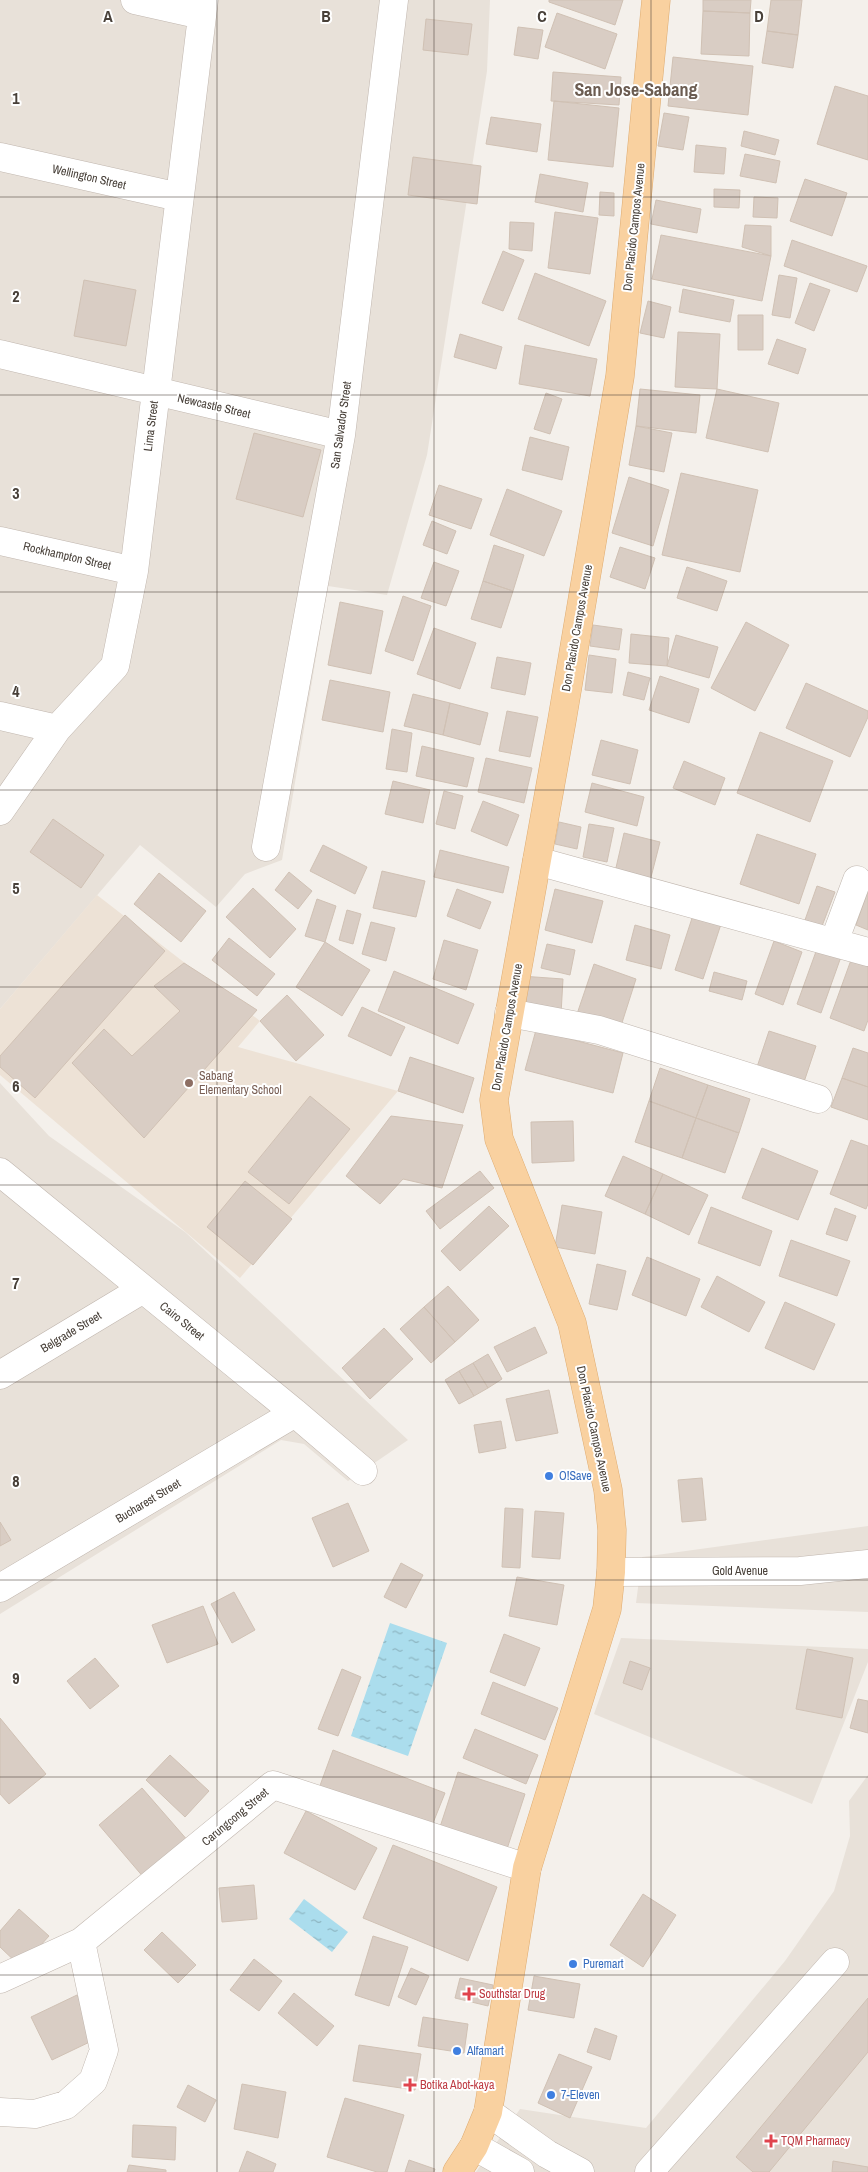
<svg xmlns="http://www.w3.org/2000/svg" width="868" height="2172" font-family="'Archivo Narrow',sans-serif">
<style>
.residential{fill:#e8e1d9}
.education{fill:#ede2d6}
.water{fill:url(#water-ripples)}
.building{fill:#d9cdc4;stroke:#d0c1b4}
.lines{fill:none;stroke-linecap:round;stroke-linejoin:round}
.minor-casing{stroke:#c0b6ae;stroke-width:29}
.major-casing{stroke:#deab70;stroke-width:29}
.minor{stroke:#fff;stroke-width:28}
.major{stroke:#f9d1a0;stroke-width:28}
.grid{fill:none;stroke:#484039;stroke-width:1;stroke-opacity:0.55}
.education-dot{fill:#8d6e63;stroke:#fff;stroke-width:2}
.shop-dot{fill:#3f7fe0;stroke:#fff;stroke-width:2}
.health-dot{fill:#e0444e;stroke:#fff;stroke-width:2}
.labels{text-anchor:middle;stroke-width:4;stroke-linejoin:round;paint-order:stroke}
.street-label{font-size:12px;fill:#484039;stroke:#fff}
.education-label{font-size:12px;fill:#785e54;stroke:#fff;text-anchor:start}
.shop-label{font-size:12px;fill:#366cbe;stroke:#fff;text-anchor:start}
.health-label{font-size:12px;fill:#be3a42;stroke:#fff;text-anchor:start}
.district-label{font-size:18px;font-weight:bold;fill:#6b5c51;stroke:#fff}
.grid-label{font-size:16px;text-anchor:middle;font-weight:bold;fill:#484039;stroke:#fff;stroke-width:4;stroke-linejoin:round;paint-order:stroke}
</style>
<defs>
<pattern id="water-ripples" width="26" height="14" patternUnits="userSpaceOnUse" patternTransform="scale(1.25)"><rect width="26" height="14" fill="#abdded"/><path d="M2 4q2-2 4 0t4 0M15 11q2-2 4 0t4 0" fill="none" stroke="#8db5c1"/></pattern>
</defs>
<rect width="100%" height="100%" fill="#f4f0eb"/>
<!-- residential -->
<path class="residential" d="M0 0H490L487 71 427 455 387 595 328 586 282 860 245 874 216 907 140 845 0 1009Z
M0 1083 49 1136 185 1232 408 1440 348 1481 304 1444 281 1440 0 1614Z
M868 1526V1612L636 1603 642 1557Z
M621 1638 868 1649V1662L812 1804 594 1714Z
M868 1775V2172H476L520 2109 646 2128 785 1961 834 1891 850 1836 849 1801Z"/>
<!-- education -->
<path class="education" d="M97 895 260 1021 238 1047 398 1091 240 1278 0 1075V1009Z"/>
<!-- water -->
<path class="water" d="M390 1623 447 1643 408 1756 351 1736Z
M304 1899 348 1932 332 1952 289 1919Z"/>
<!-- building -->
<path class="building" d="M549 0H623L615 25 549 2Z
M703 0H751L750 13 703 11Z
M771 0H802L798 35 767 31Z
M703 11 750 13 749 56 701 54Z
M557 13 617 34 605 69 545 47Z
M426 19 472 24 468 55 423 50Z
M518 27 543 30 538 59 514 55Z
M767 31 798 35 793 68 762 63Z
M673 57 753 66 748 115 668 106Z
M553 72 621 77 619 105 551 101Z
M835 86 868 96V160L817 144Z
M554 101 619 108 613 167 548 160Z
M664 113 689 117 683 150 658 146Z
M491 117 541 124 537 152 486 144Z
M744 131 779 140 775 155 741 146Z
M696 145 726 148 724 174 694 172Z
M745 154 780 161 776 183 740 176Z
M413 157 481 166 477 204 408 195Z
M540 174 588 183 583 212 535 202Z
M805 179 847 193 832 236 790 221Z
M714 189 740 190 739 208 714 207Z
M600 192 614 193V216L599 215Z
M754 197 778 198 777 218 753 217Z
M656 200 701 209 697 233 651 224Z
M555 212 598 218 590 274 548 268Z
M510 222 534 223 532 251 509 249Z
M745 225 771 226V256L742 247Z
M661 235 771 256 762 301 652 279Z
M792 240 867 266 857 292 784 266Z
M503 251 524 260 503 311 482 303Z
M535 273 606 301 589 346 518 319Z
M779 275 797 278 790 318 772 315Z
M84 280 136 290 126 346 74 336Z
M810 283 830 290 814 331 795 323Z
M683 289 734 300 730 322 679 312Z
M648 301 671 307 664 338 640 333Z
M738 315H763V350H738Z
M678 332 720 334 717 389 675 387Z
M460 334 502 347 496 369 454 357Z
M777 339 806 349 798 374 768 364Z
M525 345 597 359 590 396 519 384Z
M640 389 700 395 696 433 636 426Z
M717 389 779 403 768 452 706 438Z
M546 393 562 399 550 434 534 429Z
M636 426 672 433 664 472 629 465Z
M254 433 321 450 303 517 236 499Z
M530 437 569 447 562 480 522 470Z
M681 473 758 490 740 572 662 555Z
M629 477 669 490 653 546 612 533Z
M439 485 482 499 471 529 429 515Z
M507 489 562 511 544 556 490 535Z
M432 521 456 531 447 554 423 545Z
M494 545 524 555 513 591 483 581Z
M620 547 655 558 645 589 610 577Z
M434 562 459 571 446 606 421 598Z
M687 567 727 581 717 611 677 598Z
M483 581 513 591 501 628 471 619Z
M403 596 431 606 413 661 385 651Z
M340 602 383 611 371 674 328 665Z
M746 622 789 645 755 711 711 688Z
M593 625 622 629 619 650 590 646Z
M434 628 476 643 460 689 417 674Z
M631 634 669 638 667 666 629 663Z
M676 635 718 647 709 678 667 666Z
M589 655 616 659 612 693 585 690Z
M497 657 531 663 525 695 491 688Z
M628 672 650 678 644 700 623 695Z
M660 676 699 689 689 723 649 710Z
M330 680 390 692 383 732 322 720Z
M806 683 868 711V717L850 757 786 728Z
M413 694 450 703 443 735 404 726Z
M450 703 488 713 480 745 443 735Z
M507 711 538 717 530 757 499 751Z
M392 729 412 733 407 772 386 769Z
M760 732 833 761 810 822 737 793Z
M601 740 638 750 630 784 592 775Z
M422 746 474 758 467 787 416 776Z
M486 758 532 768 524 803 478 792Z
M684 761 725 778 715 805 673 788Z
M393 781 430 790 423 823 385 814Z
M592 783 644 797 637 826 585 812Z
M444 791 463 796 455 829 436 824Z
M483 801 519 815 507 846 471 831Z
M53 819 104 855 81 888 30 852Z
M559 822 581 827 577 849 555 844Z
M589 824 614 828 607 862 583 857Z
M624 833 660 842 650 881 615 872Z
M757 834 816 854 799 904 740 884Z
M323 845 367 867 355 894 310 871Z
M440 850 509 867 503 893 434 877Z
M382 871 425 881 416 917 373 908Z
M289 872 312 891 298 909 275 890Z
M159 873 206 911 181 942 134 904Z
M817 886 835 892 822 926 805 920Z
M253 888 296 929 270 958 226 917Z
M457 889 491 902 480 929 447 916Z
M555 889 603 901 592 943 545 930Z
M868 891V930L856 925Z
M317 899 336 906 325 942 305 936Z
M696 906 724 915 703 979 675 970Z
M347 910 361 914 353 944 339 940Z
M125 915 165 951 35 1098 0 1067V1056Z
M371 922 395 928 386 961 362 954Z
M635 925 670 935 661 969 626 960Z
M229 938 275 974 257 996 212 960Z
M444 940 478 950 466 990 433 979Z
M774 941 802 952 783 1005 755 994Z
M325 942 370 970 342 1016 296 987Z
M547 944 575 950 570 975 541 968Z
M818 946 842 954 821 1013 797 1004Z
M851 960 868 966V1020L864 1031 830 1018Z
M184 963 257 1010 144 1138 72 1063 104 1029 132 1056 180 1011 154 986Z
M594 964 636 979 620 1029 577 1014Z
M394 971 474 1004 458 1044 378 1011Z
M714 972 747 981 742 1000 709 991Z
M521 976 563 979 561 1014 519 1011Z
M287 995 324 1035 296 1061 260 1021Z
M362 1007 405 1027 391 1056 348 1036Z
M536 1030 623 1053 613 1093 525 1070Z
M769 1031 816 1046 804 1082 757 1067Z
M853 1048 868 1053V1087L842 1078Z
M410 1057 474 1078 463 1113 398 1091Z
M660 1068 708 1085 696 1118 649 1101Z
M842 1078 868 1087V1120L831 1107Z
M708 1085 750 1099 739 1133 696 1118Z
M310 1096 350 1129 289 1204 248 1172Z
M649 1101 696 1118 682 1158 635 1142Z
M391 1116 463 1125 442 1188 403 1179 380 1204 346 1176Z
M696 1118 739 1133 725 1173 682 1158Z
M573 1121 574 1161 532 1163 531 1122Z
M851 1140 868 1146V1204L866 1209 830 1194Z
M762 1148 818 1171 798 1220 742 1198Z
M623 1156 663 1174 645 1214 605 1196Z
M480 1171 494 1188 440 1229 426 1211Z
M663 1174 708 1195 689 1235 645 1214Z
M245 1181 292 1219 253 1265 207 1227Z
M562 1205 602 1212 595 1254 555 1247Z
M489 1206 509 1226 460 1271 441 1251Z
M711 1207 772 1231 760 1266 698 1243Z
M835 1208 856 1216 847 1241 826 1234Z
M791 1240 850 1261 837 1296 779 1276Z
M647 1257 700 1279 686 1316 632 1295Z
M597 1264 626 1271 617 1310 589 1304Z
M717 1276 765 1302 749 1332 701 1307Z
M448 1286 479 1320 455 1342 424 1307Z
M785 1302 835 1324 814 1370 765 1348Z
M424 1307 455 1342 431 1363 400 1329Z
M535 1327 547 1353 507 1372 494 1347Z
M384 1328 413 1359 370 1399 342 1368Z
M488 1354 502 1379 488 1388 473 1363Z
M473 1363 488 1388 474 1396 459 1371Z
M459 1371 474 1396 459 1404 445 1380Z
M549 1390 558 1433 516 1441 506 1399Z
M501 1421 506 1448 479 1453 474 1425Z
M702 1478 706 1520 682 1522 678 1480Z
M348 1503 369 1551 333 1567 312 1518Z
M505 1508 523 1509 520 1568 502 1567Z
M535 1511 564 1513 560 1559 532 1557Z
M0 1522 11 1540 0 1546Z
M401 1563 423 1575 406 1608 384 1597Z
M517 1577 564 1585 557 1625 509 1616Z
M234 1592 255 1630 232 1643 211 1604Z
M203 1606 218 1644 167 1663 152 1625Z
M504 1634 540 1648 525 1686 490 1672Z
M807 1649 853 1658 842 1718 796 1709Z
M95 1658 119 1686 90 1709 67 1681Z
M630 1661 650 1668 642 1690 623 1683Z
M342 1669 361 1677 338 1736 318 1729Z
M493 1682 558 1708 545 1740 481 1714Z
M858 1699 868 1701V1733L850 1728Z
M0 1718 46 1774 9 1804 0 1794Z
M475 1729 538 1755 526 1784 463 1758Z
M333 1750 445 1793 429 1833 318 1791Z
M170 1755 209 1791 185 1817 146 1780Z
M458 1772 525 1794 507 1849 440 1827Z
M142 1788 189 1842 145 1879 99 1825Z
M306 1811 377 1848 355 1890 284 1853Z
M393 1845 497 1887 468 1961 363 1918Z
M254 1885 257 1919 222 1922 219 1888Z
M643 1894 676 1915 643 1967 610 1945Z
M19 1909 49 1936 21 1967 0 1947V1931Z
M162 1932 196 1965 178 1983 144 1950Z
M373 1936 408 1947 389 2006 355 1995Z
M254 1959 282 1981 259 2011 230 1990Z
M411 1968 429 1976 416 2005 398 1997Z
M534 1976 580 1984 574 2018 528 2010Z
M460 1978 493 1985 488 2006 455 1998Z
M294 1993 334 2026 317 2046 278 2013Z
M77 1995 98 2038 52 2060 31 2017Z
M868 1998V2052L769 2172H753L736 2157Z
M423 2017 468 2024 464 2053 418 2046Z
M595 2028 617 2036 610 2060 587 2052Z
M359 2045 421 2054 415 2090 353 2081Z
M559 2054 592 2067 570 2118 538 2103Z
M242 2084 286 2092 278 2138 234 2129Z
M188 2085 216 2100 205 2122 177 2107Z
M345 2098 404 2115 387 2172H377L327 2157Z
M133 2125 176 2127 175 2160 132 2157Z
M247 2151 276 2164 273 2172H239Z
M409 2160 435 2169 434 2172H405Z
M833 2161 868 2167V2172H832Z
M129 2165 166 2170V2172H127Z"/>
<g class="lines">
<!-- minor casing -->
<g class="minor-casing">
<path id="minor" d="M135 0 202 15
M0 157 179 197
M0 354 341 435
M0 541 134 571
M0 716 57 729
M0 811 57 729 115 666 134 571 204 0
M266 847 341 435 394 0
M537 861 868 952
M834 942 857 880
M509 1013 599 1030 818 1099
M0 1172 295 1413 363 1471
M0 1375 143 1289
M611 1572 800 1571 868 1564
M0 1588 295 1413
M0 1979 81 1942 273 1785 527 1868
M0 2112 35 2114 66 2105 93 2081 104 2050 81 1942
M488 2112 547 2154 580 2172
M474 2146 520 2172
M649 2172 835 1962"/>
</g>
<!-- major casing -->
<g class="major-casing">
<path id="major" d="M457 2172 474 2146 488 2112 527 1868 607 1609 611 1572 612 1530 608 1490 572 1323 499 1139 494 1100 562 720 620 376 656 0"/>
</g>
<!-- minor -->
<use href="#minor" class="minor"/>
<!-- major -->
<use href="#major" class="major"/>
</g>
<!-- grid -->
<path class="grid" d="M217 0V2172M434 0V2172M651 0V2172M0 197H868M0 395H868M0 592H868M0 790H868M0 987H868M0 1185H868M0 1382H868M0 1580H868M0 1777H868M0 1975H868"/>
<!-- markers -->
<circle class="education-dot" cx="189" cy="1083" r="5"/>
<g class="shop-dot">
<circle cx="549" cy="1476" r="5"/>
<circle cx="573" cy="1964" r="5"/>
<circle cx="457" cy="2051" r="5"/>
<circle cx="551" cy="2095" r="5"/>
</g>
<g class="health-dot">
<path d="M466.5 1986.5h5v5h5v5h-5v5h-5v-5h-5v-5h5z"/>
<path d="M407.5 2077.5h5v5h5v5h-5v5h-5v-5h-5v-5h5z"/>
<path d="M768.5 2133.5h5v5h5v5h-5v5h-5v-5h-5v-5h5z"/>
</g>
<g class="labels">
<!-- street labels -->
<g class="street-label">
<text transform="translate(89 177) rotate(13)" y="4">Wellington Street</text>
<text transform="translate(634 227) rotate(-84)" y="4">Don Placido Campos Avenue</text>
<text transform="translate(214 406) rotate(13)" y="4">Newcastle Street</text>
<text transform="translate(341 425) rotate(-82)" y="4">San Salvador Street</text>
<text transform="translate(151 426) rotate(-83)" y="4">Lima Street</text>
<text transform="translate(67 556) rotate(13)" y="4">Rockhampton Street</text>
<text transform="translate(577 628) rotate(-80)" y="4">Don Placido Campos Avenue</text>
<text transform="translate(507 1027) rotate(-80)" y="4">Don Placido Campos Avenue</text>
<text transform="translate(182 1321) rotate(39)" y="4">Cairo Street</text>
<text transform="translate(71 1332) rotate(-31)" y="4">Belgrade Street</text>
<text transform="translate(594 1429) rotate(78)" y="4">Don Placido Campos Avenue</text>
<text transform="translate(148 1501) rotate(-31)" y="4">Bucharest Street</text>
<text x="740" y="1575">Gold Avenue</text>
<text transform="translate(235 1817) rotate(-40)" y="4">Carungcong Street</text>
</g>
<!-- education labels -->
<g class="education-label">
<text x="199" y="1080">Sabang<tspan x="199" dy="14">Elementary School</tspan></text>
</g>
<!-- shop labels -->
<g class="shop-label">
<text x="559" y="1480">O!Save</text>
<text x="583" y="1968">Puremart</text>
<text x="467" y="2055">Alfamart</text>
<text x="561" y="2099">7-Eleven</text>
</g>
<!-- health labels -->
<g class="health-label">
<text x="479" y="1998">Southstar Drug</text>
<text x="420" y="2089">Botika Abot-kaya</text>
<text x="781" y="2145">TQM Pharmacy</text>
</g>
<!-- district labels -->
<g class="district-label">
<text x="636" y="96">San Jose-Sabang</text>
</g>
</g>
<g class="grid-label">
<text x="108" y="22">A</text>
<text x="326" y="22">B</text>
<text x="542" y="22">C</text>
<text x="759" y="22">D</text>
<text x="16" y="104">1</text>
<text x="16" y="302">2</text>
<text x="16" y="499">3</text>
<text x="16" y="697">4</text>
<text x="16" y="894">5</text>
<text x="16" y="1092">6</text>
<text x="16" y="1289">7</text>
<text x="16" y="1487">8</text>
<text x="16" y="1684">9</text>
</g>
</svg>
